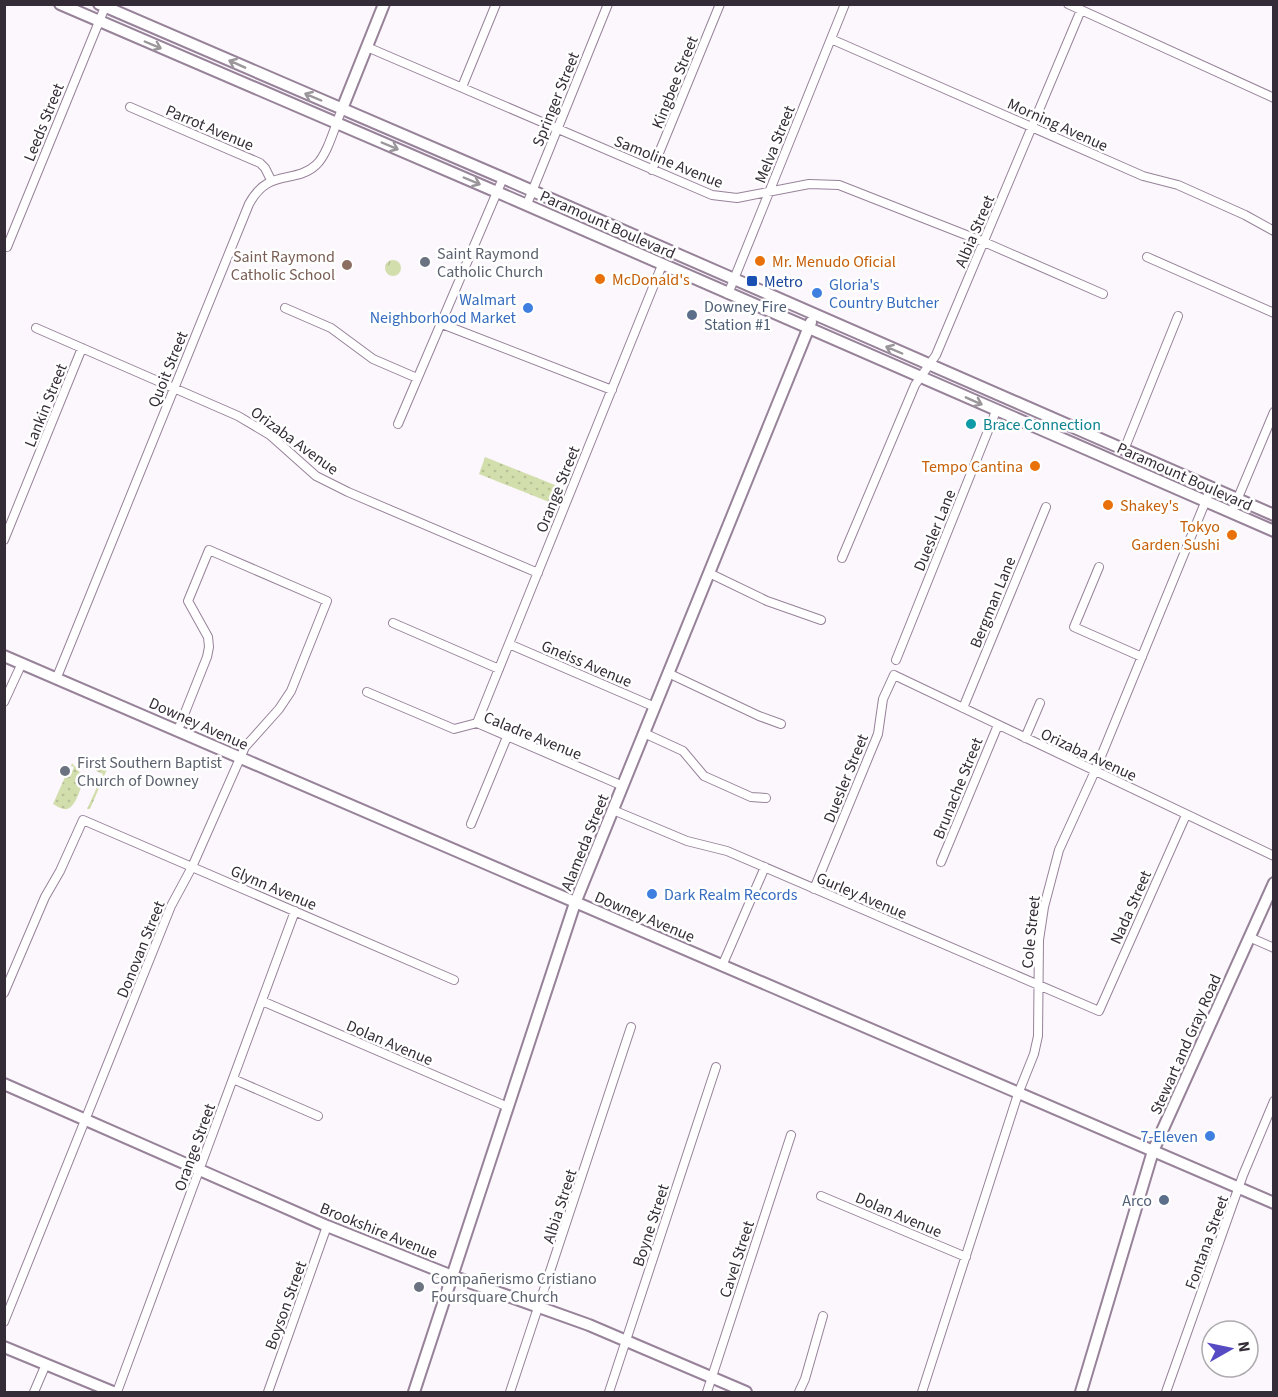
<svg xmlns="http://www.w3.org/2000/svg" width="1278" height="1397" font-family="'Source Sans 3',sans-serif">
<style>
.grass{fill:url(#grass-dots)}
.park{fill:url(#park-tufts)}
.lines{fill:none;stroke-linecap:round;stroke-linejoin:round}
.street-casing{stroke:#97829a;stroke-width:10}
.secondary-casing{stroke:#97829a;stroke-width:14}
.street{stroke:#fff;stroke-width:8}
.secondary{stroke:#fff;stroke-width:10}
.oneway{stroke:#9a969a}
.food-dot{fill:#e8710a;stroke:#fff;stroke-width:2}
.worship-dot{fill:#6b7280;stroke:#fff;stroke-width:2}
.education-dot{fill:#8d6e63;stroke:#fff;stroke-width:2}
.transit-dot{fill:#1a4fb4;stroke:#fff;stroke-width:2}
.shop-dot{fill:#3f7fe0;stroke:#fff;stroke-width:2}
.service-dot{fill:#5c6f8a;stroke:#fff;stroke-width:2}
.culture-dot{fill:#0f9aa8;stroke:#fff;stroke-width:2}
.labels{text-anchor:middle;stroke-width:5;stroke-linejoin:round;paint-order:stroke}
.street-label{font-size:16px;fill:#342c36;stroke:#fff}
.worship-label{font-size:16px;fill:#5b616d;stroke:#fff;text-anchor:start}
.education-label{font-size:16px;fill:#785e54;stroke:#fff;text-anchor:end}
.food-label{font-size:16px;fill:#c56008;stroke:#fff;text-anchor:start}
.transit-label{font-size:16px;fill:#164399;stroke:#fff;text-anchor:start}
.shop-label{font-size:16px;fill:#366cbe;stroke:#fff;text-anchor:start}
.service-label{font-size:16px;fill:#4e5e75;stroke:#fff;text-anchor:start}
.culture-label{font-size:16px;fill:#0d838f;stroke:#fff;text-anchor:start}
</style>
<defs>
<pattern id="grass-dots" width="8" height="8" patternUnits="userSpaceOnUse" patternTransform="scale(1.5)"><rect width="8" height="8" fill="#d3dead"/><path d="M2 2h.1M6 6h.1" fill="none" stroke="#b6bf95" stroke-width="1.8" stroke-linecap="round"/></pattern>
<pattern id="park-tufts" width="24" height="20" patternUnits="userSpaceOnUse" patternTransform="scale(1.5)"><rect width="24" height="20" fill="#d3dead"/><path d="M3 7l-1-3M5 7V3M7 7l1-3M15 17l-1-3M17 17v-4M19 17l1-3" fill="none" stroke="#b6bf95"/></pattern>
</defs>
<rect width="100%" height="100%" fill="#fbf7fc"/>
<!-- grass -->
<path class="grass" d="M485 457 560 487 554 504 479 474Z
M90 759 108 767 90 809H87L103 774 96 771 99 765Z
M72 763C76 768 82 773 82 780 82 787 75 808 67 809 62 810 57 806 53 804L66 775 70 777 74 767 71 766Z"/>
<!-- park -->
<path class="park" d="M385 268a8 8 0 1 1 16 0a8 8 0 1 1-16 0Z"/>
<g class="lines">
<!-- street casing -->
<g class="street-casing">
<path id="street" d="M1068 4 1274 98
M831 39 1143 176 1178 185 1245 215 1274 231
M367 47 712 195 737 198 809 184 839 185 984 242 1103 294
M462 87 496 4
M130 107 260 163 265 168 271 180
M652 170 720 4
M527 204 608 4
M7 247 105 7
M1147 257 1274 313
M728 294 845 4
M285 308 331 328 373 359 417 378
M442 324 612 390
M36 328 238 416 270 435 316 476 348 492 538 573
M398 424 503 178
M1124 450 1178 316
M1232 512 1274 412
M4 540 82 348
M842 558 915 385 936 355 1081 10
M1099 567 1074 627 1142 657
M709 573 767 601 821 620
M393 623 499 669
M509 644 655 707
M896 660 996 411
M668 673 759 716 781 724
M57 677 249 204C269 167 294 185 316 165 328 154 335 125 342 109
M367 692 454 729 477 723 623 786
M4 702 22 663
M963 708 1046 507
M477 723 662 265
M644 733 683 751 704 776 751 797 766 798
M1025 738 1040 703
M613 810 687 841 727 851 1099 1011 1186 815
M471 824 507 737
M941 862 998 725
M814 889 878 734 883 699 894 675 1274 856
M1249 937 1274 948
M722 966 765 867
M4 993 45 897 60 871 83 820 454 980
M262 1001 508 1107
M233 1079 318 1116
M821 1196 966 1257
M4 1322 171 906 192 867 245 747 279 709 291 691 327 601 209 550 188 601 208 637 209 647 207 657 178 730
M34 1392 46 1364
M117 1392 295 911
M268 1392 327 1226
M510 1392 631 1027
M609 1392 716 1067
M707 1392 791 1135
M799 1392 805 1379 823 1316
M922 1392 1018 1094 1034 1054 1038 1036 1039 940 1044 907 1059 850 1095 771 1211 488
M1166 1392 1243 1175 1274 1101"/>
</g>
<!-- secondary casing -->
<g class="secondary-casing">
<path id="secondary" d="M60 4 497 192 1274 531
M99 4 503 178 1274 515
M342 109 384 4
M4 656 1274 1203
M4 1084 327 1226 452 1276 589 1325 746 1392
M4 1347 113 1392
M414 1392 575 903 811 322
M1081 1392 1153 1151 1274 883"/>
</g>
<!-- street -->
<use href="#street" class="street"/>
<!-- secondary -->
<use href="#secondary" class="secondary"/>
</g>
<!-- one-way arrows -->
<defs><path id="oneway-shaft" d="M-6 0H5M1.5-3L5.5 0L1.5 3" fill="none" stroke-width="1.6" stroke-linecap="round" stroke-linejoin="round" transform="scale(1.5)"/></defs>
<g class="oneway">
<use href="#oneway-shaft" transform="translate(153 45) rotate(23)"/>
<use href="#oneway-shaft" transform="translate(237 64) rotate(-156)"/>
<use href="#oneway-shaft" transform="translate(313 97) rotate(-157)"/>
<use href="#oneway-shaft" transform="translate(390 146) rotate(23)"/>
<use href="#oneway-shaft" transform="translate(472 181) rotate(23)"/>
<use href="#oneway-shaft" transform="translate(894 350) rotate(-157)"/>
<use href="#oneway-shaft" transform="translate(974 401) rotate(24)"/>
</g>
<!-- markers -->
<g class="food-dot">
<circle cx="760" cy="261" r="6"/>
<circle cx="600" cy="279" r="6"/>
<circle cx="1035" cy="466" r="6"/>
<circle cx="1108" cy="505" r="6"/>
<circle cx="1232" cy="535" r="6"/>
</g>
<g class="worship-dot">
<circle cx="425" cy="262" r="6"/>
<circle cx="65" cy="771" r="6"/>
<circle cx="419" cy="1287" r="6"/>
</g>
<circle class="education-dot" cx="347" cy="265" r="6"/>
<rect class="transit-dot" x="746" y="275" width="12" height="12" rx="3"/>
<g class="shop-dot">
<circle cx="817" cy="293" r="6"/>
<circle cx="528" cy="308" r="6"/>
<circle cx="652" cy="894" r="6"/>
<circle cx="1210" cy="1136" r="6"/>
</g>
<g class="service-dot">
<circle cx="692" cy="315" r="6"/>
<circle cx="1164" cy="1200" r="6"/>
</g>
<circle class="culture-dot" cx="971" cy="424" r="6"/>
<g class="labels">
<!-- street labels -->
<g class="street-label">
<text transform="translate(674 82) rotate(-68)" y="6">Kingbee Street</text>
<text transform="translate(555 99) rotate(-68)" y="6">Springer Street</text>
<text transform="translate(43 122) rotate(-68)" y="6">Leeds Street</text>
<text transform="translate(1058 124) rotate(24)" y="6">Morning Avenue</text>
<text transform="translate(210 127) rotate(23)" y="6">Parrot Avenue</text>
<text transform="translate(774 144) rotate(-68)" y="6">Melva Street</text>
<text transform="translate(669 161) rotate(22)" y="6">Samoline Avenue</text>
<text transform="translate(608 224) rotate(24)" y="6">Paramount Boulevard</text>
<text transform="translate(974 231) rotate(-67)" y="6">Albia Street</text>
<text transform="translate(167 369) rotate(-68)" y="6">Quoit Street</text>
<text transform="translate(45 405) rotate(-68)" y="6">Lankin Street</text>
<text transform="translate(295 440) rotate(36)" y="6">Orizaba Avenue</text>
<text transform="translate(1185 476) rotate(24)" y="6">Paramount Boulevard</text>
<text transform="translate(557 489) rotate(-68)" y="6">Orange Street</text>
<text transform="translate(934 530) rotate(-68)" y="6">Duesler Lane</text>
<text transform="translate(992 602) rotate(-68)" y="6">Bergman Lane</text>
<text transform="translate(587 663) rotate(23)" y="6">Gneiss Avenue</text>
<text transform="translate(199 723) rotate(24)" y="6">Downey Avenue</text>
<text transform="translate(533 735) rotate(22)" y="6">Caladre Avenue</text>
<text transform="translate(1089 754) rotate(25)" y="6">Orizaba Avenue</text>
<text transform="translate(845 778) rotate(-68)" y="6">Duesler Street</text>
<text transform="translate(957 788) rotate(-68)" y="6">Brunache Street</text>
<text transform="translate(584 842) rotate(-68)" y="6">Alameda Street</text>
<text transform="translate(274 887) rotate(23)" y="6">Glynn Avenue</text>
<text transform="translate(862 895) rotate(23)" y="6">Gurley Avenue</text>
<text transform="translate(1130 907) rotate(-66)" y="6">Nada Street</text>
<text transform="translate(645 916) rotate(23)" y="6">Downey Avenue</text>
<text transform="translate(1030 932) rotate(-84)" y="6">Cole Street</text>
<text transform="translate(140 949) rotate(-68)" y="6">Donovan Street</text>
<text transform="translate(390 1042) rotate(23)" y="6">Dolan Avenue</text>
<text transform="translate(1185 1044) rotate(-66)" y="6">Stewart and Gray Road</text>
<text transform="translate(194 1147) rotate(-70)" y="6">Orange Street</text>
<text transform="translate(559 1206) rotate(-72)" y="6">Albia Street</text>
<text transform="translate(899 1214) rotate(23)" y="6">Dolan Avenue</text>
<text transform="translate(650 1225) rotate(-72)" y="6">Boyne Street</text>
<text transform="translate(379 1230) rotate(22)" y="6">Brookshire Avenue</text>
<text transform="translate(1206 1242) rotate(-70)" y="6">Fontana Street</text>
<text transform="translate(736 1259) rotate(-72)" y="6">Cavel Street</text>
<text transform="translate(285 1305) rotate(-70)" y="6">Boyson Street</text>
</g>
<!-- worship labels -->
<g class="worship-label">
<text x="437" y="259">Saint Raymond<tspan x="437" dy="18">Catholic Church</tspan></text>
<text x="77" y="768">First Southern Baptist<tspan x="77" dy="18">Church of Downey</tspan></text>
<text x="431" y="1284">Compañerismo Cristiano<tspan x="431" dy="18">Foursquare Church</tspan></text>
</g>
<!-- education labels -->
<g class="education-label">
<text x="335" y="262">Saint Raymond<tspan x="335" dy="18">Catholic School</tspan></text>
</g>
<!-- food labels -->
<g class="food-label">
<text x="772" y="267">Mr. Menudo Oficial</text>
<text x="612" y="285">McDonald's</text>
<text x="1023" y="472" text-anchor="end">Tempo Cantina</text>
<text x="1120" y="511">Shakey's</text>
<text x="1220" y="532" text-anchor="end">Tokyo<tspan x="1220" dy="18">Garden Sushi</tspan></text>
</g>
<!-- transit labels -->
<g class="transit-label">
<text x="764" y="287">Metro</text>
</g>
<!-- shop labels -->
<g class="shop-label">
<text x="829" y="290">Gloria's<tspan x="829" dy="18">Country Butcher</tspan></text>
<text x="516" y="305" text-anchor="end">Walmart<tspan x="516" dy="18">Neighborhood Market</tspan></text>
<text x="664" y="900">Dark Realm Records</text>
<text x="1198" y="1142" text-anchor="end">7-Eleven</text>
</g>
<!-- service labels -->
<g class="service-label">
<text x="704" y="312">Downey Fire<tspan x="704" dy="18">Station #1</tspan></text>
<text x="1152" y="1206" text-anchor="end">Arco</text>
</g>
<!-- culture labels -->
<g class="culture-label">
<text x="983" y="430">Brace Connection</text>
</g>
</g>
<!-- border -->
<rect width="1278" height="1397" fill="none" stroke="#342c36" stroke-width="12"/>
<!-- north arrow -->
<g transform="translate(1230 1349) rotate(81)"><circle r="28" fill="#ffffff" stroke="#aeabaf" stroke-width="1.5"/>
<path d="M0-4.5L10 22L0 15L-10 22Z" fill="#564bc3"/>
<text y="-9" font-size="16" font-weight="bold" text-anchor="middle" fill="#342c36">N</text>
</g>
</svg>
